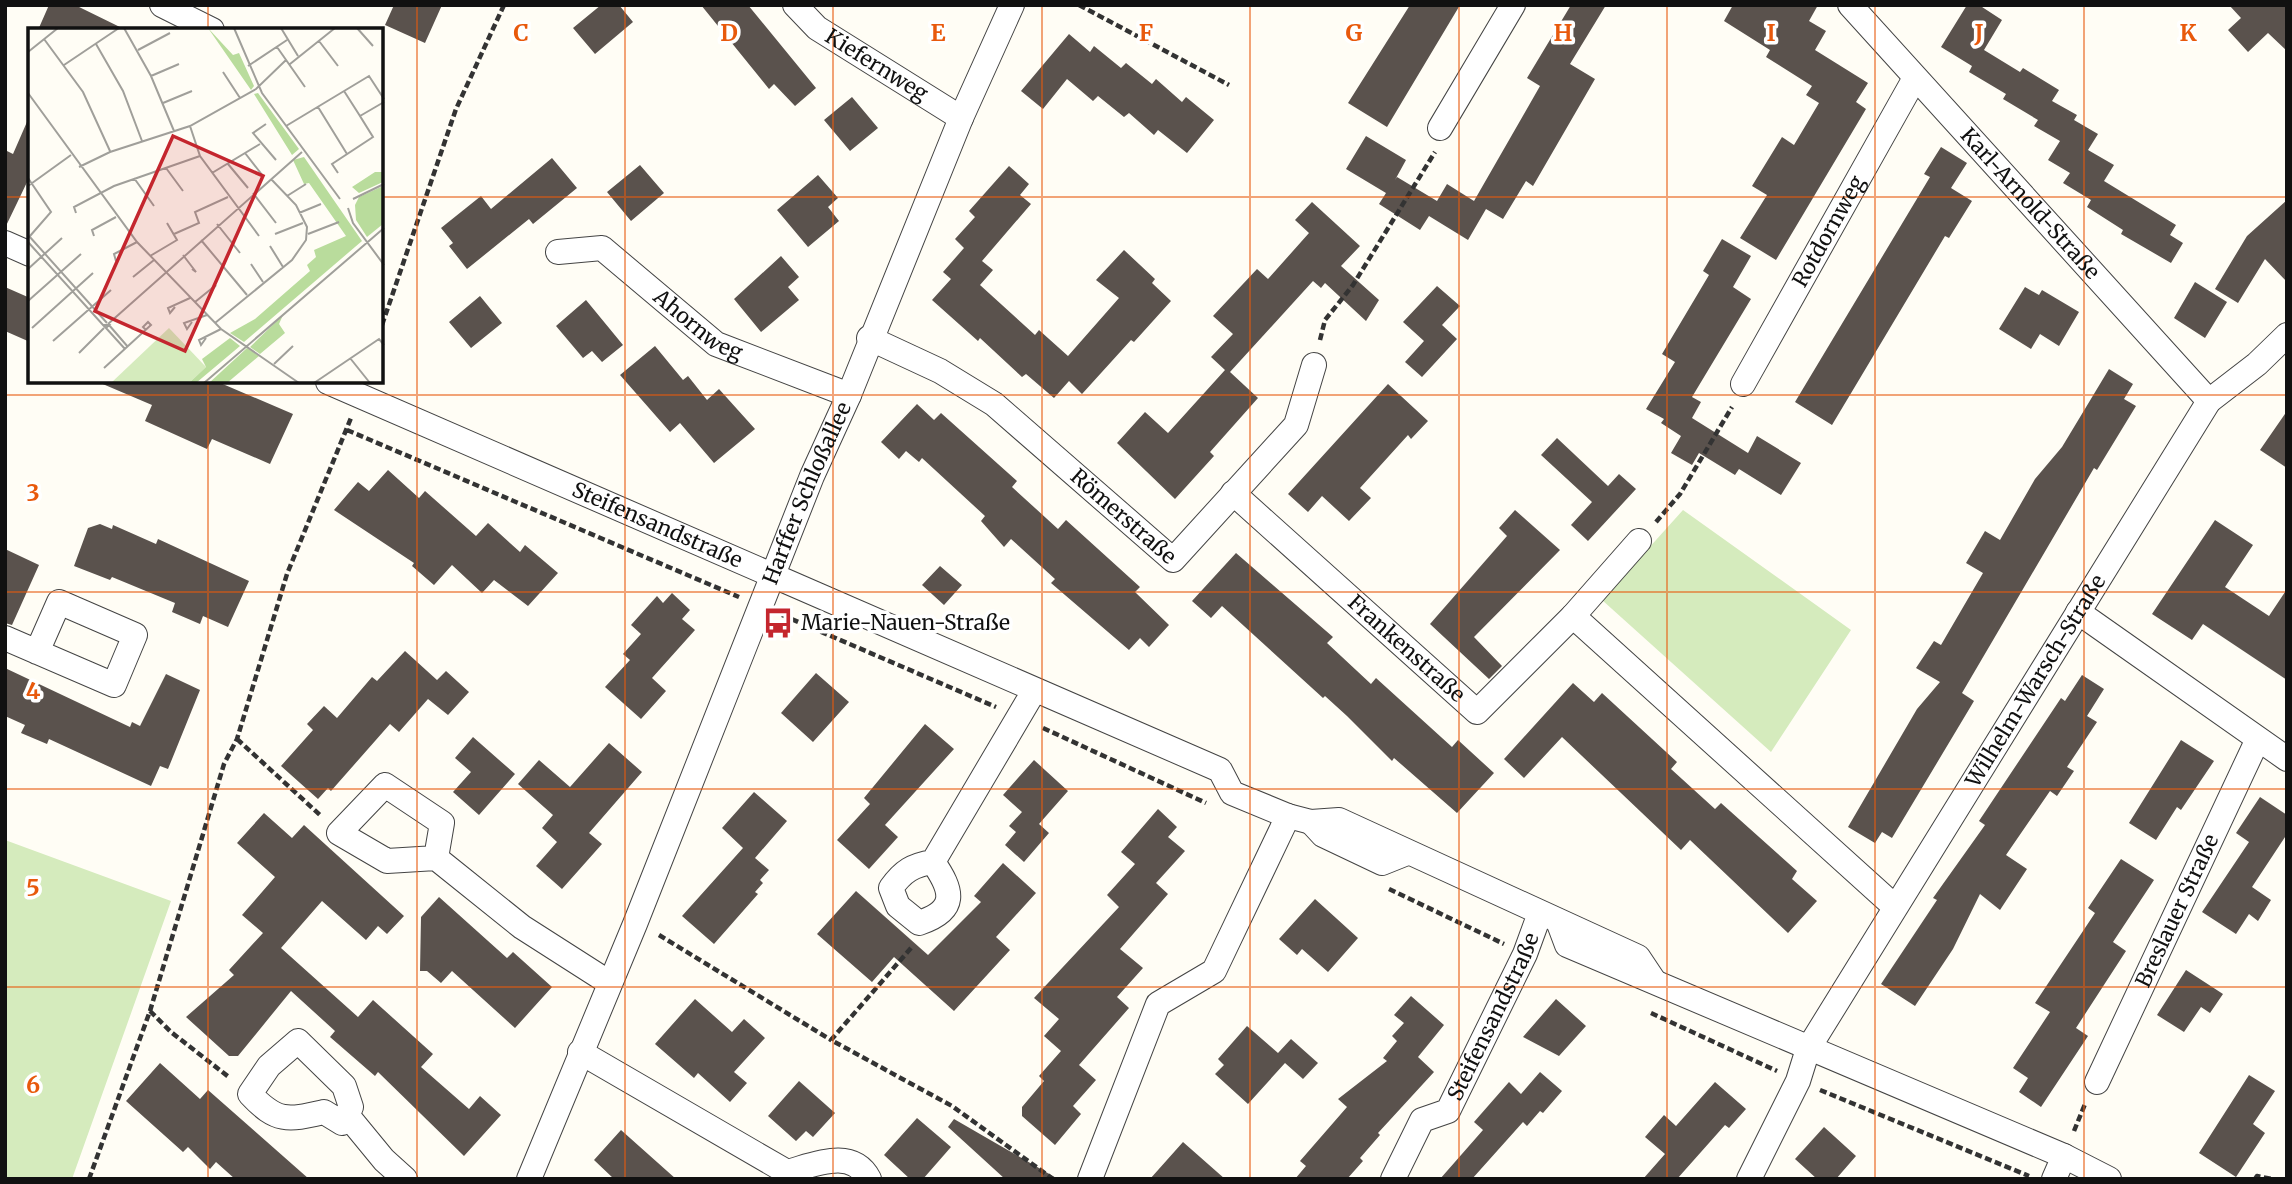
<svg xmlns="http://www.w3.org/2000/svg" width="2292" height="1184" font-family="Merriweather,serif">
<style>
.grass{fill:#d5ebbd}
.building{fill:#5a524d}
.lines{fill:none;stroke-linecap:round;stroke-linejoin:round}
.street-casing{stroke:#444;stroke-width:26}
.path{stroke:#333;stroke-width:4.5;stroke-dasharray:7 3.5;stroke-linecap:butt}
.street{stroke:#fff;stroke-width:24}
.grid{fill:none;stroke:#e8590c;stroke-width:2;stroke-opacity:0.55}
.labels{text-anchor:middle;stroke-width:7;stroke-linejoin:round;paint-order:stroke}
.street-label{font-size:21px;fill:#111;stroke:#fff}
.poi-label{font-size:21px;fill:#111;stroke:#fff;text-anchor:start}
.inset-road{fill:none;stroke:#a09f9a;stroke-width:2}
.view{fill:#c4262e;fill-opacity:0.15;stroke:#c4262e;stroke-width:3.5}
.inset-edge{fill:none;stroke:#111;stroke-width:3.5}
.grid-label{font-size:23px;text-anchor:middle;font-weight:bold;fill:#e8590c;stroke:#fff;stroke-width:7;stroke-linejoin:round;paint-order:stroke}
</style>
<rect width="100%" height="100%" fill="#fffdf5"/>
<!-- grass -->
<path class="grass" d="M1683 510 1851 630 1771 752 1602 600Z
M5 840 171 901 72 1179H5Z"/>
<!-- building -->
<path class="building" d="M49 5H75L126 30H38Z
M394 5H442L425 43 385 25Z
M601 5H619L633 22 595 54 573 28Z
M701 5H748L816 88 795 106 774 84 769 89Z
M1410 5H1460L1387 127 1348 103Z
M1571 5H1606L1570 64 1595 79 1533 186 1526 181 1503 219 1486 209 1468 240 1429 216 1420 230 1379 204 1386 193 1346 169 1366 136 1406 160 1395 180 1397 177 1437 201 1447 184 1474 201 1540 86 1527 78Z
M1733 5H1818L1809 21 1826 31 1815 50 1868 83 1856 102 1866 109 1776 260 1740 238 1767 195 1752 186 1782 137 1794 145 1819 103 1806 95 1812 86 1766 57 1770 50 1724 21Z
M1967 5H1979L2002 20 1984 50 2020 72 2023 68 2059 90 2052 101 2077 115 2074 120 2098 134 2088 150 2114 165 2104 181 2176 225 2170 235 2183 243 2171 263 2121 234 2123 230 2087 207 2091 200 2063 183 2070 173 2048 160 2060 141 2034 126 2038 120 2003 99 2006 94 1969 72 1972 66 1941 47Z
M2229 5H2287V51L2268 33 2248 52 2228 30 2241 18Z
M1069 34 1090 52 1094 46 1121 68 1126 63 1152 84 1156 79 1182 102 1186 97 1214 120 1187 153 1158 130 1154 135 1129 113 1124 117 1098 96 1093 101 1067 79 1043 109 1021 91Z
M852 97 878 128 850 151 824 120Z
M30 115V176L5 228V150L13 154Z
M1941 147 1967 163 1951 188 1972 201 1949 238 1945 236 1832 425 1795 402 1930 177 1924 174Z
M552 158 577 188 533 224 529 219 467 269 449 246 453 243 441 228 481 196 491 209Z
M640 165 664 193 631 221 607 192Z
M1009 166 1029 184 1020 195 1031 204 982 261 993 270 980 285 1035 335 1039 330 1068 356 1119 298 1096 280 1124 250 1155 279 1152 283 1171 301 1134 342 1131 340 1082 394 1069 381 1054 398 1026 374 1022 377 980 338 978 341 932 300 951 279 943 272 964 248 955 239 975 217 969 211Z
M818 175 838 198 828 207 839 221 808 247 777 210Z
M2287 200V282L2265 259 2238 303 2215 289 2247 236Z
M1312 202 1360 246 1341 266 1379 300 1366 321 1325 283 1321 288 1313 281 1230 372 1258 398 1210 452 1214 456 1175 499 1117 443 1145 412 1168 433 1225 370 1211 357 1233 334 1213 316 1257 269 1268 279 1309 233 1295 220Z
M1722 239 1751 256 1733 287 1751 299 1692 397 1701 402 1692 418 1748 453 1757 436 1801 463 1781 495 1739 469 1735 475 1699 453 1692 465 1671 453 1681 436 1661 423 1664 419 1646 409 1675 362 1662 354 1709 275 1703 271Z
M781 256 799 277 788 287 799 300 761 332 734 299Z
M2195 282 2227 302 2205 338 2174 318Z
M1437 286 1460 306 1442 325 1457 339 1422 377 1405 362 1424 341 1403 322Z
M5 287 30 298V342L5 331Z
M2025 287 2039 295 2042 290 2079 312 2059 346 2040 334 2031 349 1999 329Z
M480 296 502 323 471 348 449 322Z
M586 300 623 345 602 362 592 351 583 358 556 326Z
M655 346 683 380 688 376 707 400 719 389 755 429 714 463 680 423 670 432 620 375Z
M2109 369 2133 384 2124 399 2136 406 2097 470 2094 468 1962 693 1974 701 1892 838 1882 832 1875 843 1848 827 1917 709 1940 682 1916 668 1934 641 1941 645 1983 573 1966 563 1985 531 2000 540 2035 479 2062 447Z
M98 382H218L293 414 270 464 212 439 207 449 145 421 152 405Z
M1388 384 1428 421 1411 439 1408 435 1360 488 1371 498 1349 521 1322 496 1308 512 1288 494Z
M917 404 934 420 941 413 1017 481 1012 487 1058 529 1066 520 1140 587 1135 592 1169 625 1149 647 1140 638 1129 650 1051 583 1055 579 1011 539 1004 547 981 521 985 516 922 458 919 462 906 451 899 459 881 442Z
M2287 411V468L2260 450Z
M1557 438 1608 486 1619 474 1636 489 1588 541 1571 525 1592 502 1541 455Z
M388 470 419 498 425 491 476 536 488 523 520 552 525 545 558 573 528 606 494 580 482 593 452 565 434 585 412 566 414 563 334 510 358 482 369 491Z
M1515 510 1560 550 1474 637 1502 666 1489 679 1430 624 1507 536 1499 528Z
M2215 520 2253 545 2225 587 2269 616 2287 589V680L2203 624 2192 640 2152 614Z
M100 524 112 529 113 525 156 544 158 539 249 581 228 627 203 616 200 624 172 612 175 603 112 577 110 580 74 566 88 528Z
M5 549 39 565 12 625 5 623Z
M1236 553 1333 637 1327 643 1371 684 1376 678 1452 747 1458 740 1494 773 1457 813 1394 758 1392 761 1347 716 1325 696 1323 698 1222 606 1211 618 1192 601Z
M940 566 962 585 944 605 922 585Z
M672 593 690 610 682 619 695 630 652 678 666 691 641 719 605 687 630 660 623 654 641 634 631 625 657 596 663 603Z
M405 651 437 680 446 671 469 692 448 715 428 699 399 732 390 724 331 791 328 788 318 799 281 766 313 730 307 724 324 706 337 718 372 677 377 681Z
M5 668 130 727 132 722 140 726 166 674 200 690 168 769 160 766 151 786 49 739 47 744 21 733 25 725 5 716Z
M816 673 849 702 813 742 781 713Z
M2082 675 2104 689 2087 716 2097 722 2067 767 2074 771 2057 796 2050 791 2006 855 2027 869 2000 910 1980 894 1953 949 1915 1006 1881 984 1937 900 1933 898 1985 825 1979 821 2061 698 2065 701Z
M1573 683 1594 702 1602 693 1677 762 1671 769 1715 809 1721 803 1797 871 1792 879 1817 901 1788 933 1690 840 1681 850 1562 737 1524 778 1504 759Z
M925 724 954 749 885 825 898 837 869 869 837 840 870 804 864 798Z
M473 737 515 774 479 815 453 792 471 772 455 758Z
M2181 740 2214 761 2181 810 2177 807 2156 840 2129 823Z
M609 743 642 772 589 833 602 844 562 889 536 866 557 842 542 828 553 815 518 784 539 760 570 787Z
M1034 760 1068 791 1039 824 1049 833 1024 862 1005 845 1016 832 1009 826 1022 812 1003 795Z
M754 792 787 821 755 858 769 870 760 880 763 883 755 892 758 894 714 944 682 916 743 848 722 828Z
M2260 797 2287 815V834L2252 887 2271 900 2258 921 2249 914 2236 934 2202 912 2249 842 2236 833Z
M1158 809 1177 827 1168 837 1185 851 1156 883 1168 894 1120 949 1143 968 1117 997 1129 1008 1079 1065 1096 1080 1073 1106 1081 1114 1055 1145 1022 1116V1107L1044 1081 1039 1076 1061 1051 1044 1036 1059 1019 1034 998 1119 907 1107 895 1135 864 1121 852Z
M264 813 292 838 304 825 404 916 387 934 378 926 366 940 322 901 281 948 358 1017 373 1000 433 1054 421 1067 469 1109 480 1096 501 1115 464 1156 378 1072 375 1076 330 1037 335 1031 291 991 238 1056H229L186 1017 234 975 229 970 263 933 242 915 275 877 237 843Z
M2121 859 2154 880 2113 942 2126 951 2076 1028 2088 1036 2041 1107 2019 1092 2028 1078 2013 1068 2050 1012 2035 1003 2095 913 2088 908Z
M1003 863 1036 893 996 937 1010 950 954 1011 894 957 872 982 817 934 856 891 928 955 981 902 974 896Z
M439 897 507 958 513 952 552 987 515 1028 452 971 441 983 427 971H420L421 917Z
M1315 899 1358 938 1328 972 1302 949 1297 955 1279 939Z
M2186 970 2223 994 2210 1013 2201 1007 2184 1032 2157 1015Z
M1411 996 1444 1025 1418 1057 1434 1072 1378 1133 1380 1135 1360 1158 1363 1161 1347 1179H1295L1306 1166 1300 1161 1347 1107 1338 1099 1387 1061 1383 1058 1397 1041 1392 1036 1404 1023 1394 1015Z
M695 999 732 1032 744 1019 765 1038 734 1072 747 1083 730 1102 698 1073 694 1078 655 1044Z
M1556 999 1586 1026 1559 1056 1523 1037Z
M1247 1026 1278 1053 1291 1039 1318 1063 1303 1079 1285 1063 1248 1104 1215 1074 1224 1065 1218 1059Z
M160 1063 200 1099 208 1090 309 1179H235L216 1162 210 1169 188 1147 183 1152 126 1101Z
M1540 1072 1562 1091 1543 1113 1540 1111 1527 1126 1523 1122 1472 1179H1440L1483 1130 1474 1122 1509 1082 1521 1094Z
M2249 1075 2275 1091 2253 1124 2265 1133 2236 1177 2199 1153Z
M799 1081 835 1113 813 1137 806 1131 796 1141 768 1116Z
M1715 1082 1746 1109 1729 1128 1725 1125 1677 1179H1643L1665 1154 1645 1137 1664 1115 1676 1126Z
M917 1118 951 1147 923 1179H910L884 1155Z
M954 1119 1058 1179H1005L948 1127Z
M1824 1127 1856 1156 1836 1179H1817L1795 1159Z
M621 1130 676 1179H614L594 1160Z
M1183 1142 1225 1179H1150Z"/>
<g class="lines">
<!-- street casing -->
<g class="street-casing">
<g id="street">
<path d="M162 5 212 30"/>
<path id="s1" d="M795 5 817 28 961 118"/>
<path id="s2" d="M1850 5 2209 401"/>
<path d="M1440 128 1513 5"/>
<path d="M5 243 30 254"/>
<path id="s3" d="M558 252 602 248 716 344 849 395"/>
<path id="s4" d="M869 338 940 371 994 404 1173 560 1296 425 1314 365"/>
<path id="s5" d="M328 382 1220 770 1232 793 1288 816 1311 822 1339 820 1638 957 1654 981"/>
<path id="s6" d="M1743 384 1915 78"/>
<path id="s7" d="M1233 493 1477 712 1573 616 1895 907"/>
<path d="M2078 612 2287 759"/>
<path d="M1573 616 1639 541"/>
<path d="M5 638 114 685 135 635 59 602 37 652"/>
<path d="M1311 822 1323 835 1382 863 1407 853"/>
<path d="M436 858 387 861 339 833 385 785 442 823 436 858 522 927 608 982"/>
<path d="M933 862C913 865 903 871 891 888L898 906 919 923C958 910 953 891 933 862L1034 691"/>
<path d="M1558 921 1567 945 2064 1156 2109 1179"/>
<path d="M298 1041 344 1086 351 1107 342 1123 324 1112C288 1120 277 1123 250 1094L269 1066Z"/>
<path d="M580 1052 787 1172 791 1179"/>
<path id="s8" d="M2097 1082 2257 741"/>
<path d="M347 1115 384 1160 405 1179"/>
<path d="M787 1172C814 1165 852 1147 869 1179"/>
<path id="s9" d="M529 1179 635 924 812 476 849 395 961 118 1012 5"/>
<path d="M1090 1179 1158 1004 1214 971 1288 816"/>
<path id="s10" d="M1393 1179 1422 1120 1448 1111 1525 954 1540 913"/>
<path id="s11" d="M1749 1179 1798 1081 1808 1049 2209 401 2257 364 2287 335"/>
<path d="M2054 1179 2064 1156"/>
</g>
</g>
<!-- path -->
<path class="path" d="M1079 5 1229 85
M382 325 456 109 504 5
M1320 340 1325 320 1353 285 1435 152
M347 430 739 597
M1656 522 1680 494 1732 407
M782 615 996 707
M1043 728 1206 803
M237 739 320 815
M1389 889 1504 944
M659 935 831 1040
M911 948 831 1040 952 1106 1053 1179
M150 1011 171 1032 230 1078
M1651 1013 1777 1071
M1820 1090 2029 1176
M2074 1131 2085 1104
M89 1179 150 1011 224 764 237 739 287 574 351 418
M2255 1179 2257 1176 2272 1179"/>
<!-- street -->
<use href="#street" class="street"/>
</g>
<!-- grid -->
<path class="grid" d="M208 5V30M417 5V1179M625 5V1179M833 5V1179M1042 5V1179M1250 5V1179M1459 5V1179M1667 5V1179M1875 5V1179M2084 5V1179M5 197H30M382 197H2287M208 382V1179M5 395H2287M5 592H2287M5 789H2287M5 987H2287"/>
<!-- icons -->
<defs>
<g id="bus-bare" transform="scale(2.415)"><path d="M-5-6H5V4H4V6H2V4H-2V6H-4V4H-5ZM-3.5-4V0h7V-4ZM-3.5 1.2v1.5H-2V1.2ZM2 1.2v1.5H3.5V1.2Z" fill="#c4262e" stroke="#fff" stroke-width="2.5" paint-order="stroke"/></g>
</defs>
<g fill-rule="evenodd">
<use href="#bus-bare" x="778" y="623"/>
</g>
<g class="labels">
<!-- street labels -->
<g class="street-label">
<text dy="7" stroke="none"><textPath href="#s1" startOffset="102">Kiefernweg</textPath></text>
<text dy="7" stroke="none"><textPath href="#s2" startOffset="268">Karl-Arnold-Straße</textPath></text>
<text dy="7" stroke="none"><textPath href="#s6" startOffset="175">Rotdornweg</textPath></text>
<text dy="7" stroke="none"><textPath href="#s3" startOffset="168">Ahornweg</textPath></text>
<text dy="7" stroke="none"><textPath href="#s9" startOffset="740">Harffer Schloßallee</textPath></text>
<text dy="7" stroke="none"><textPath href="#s4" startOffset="313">Römerstraße</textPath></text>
<text dy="7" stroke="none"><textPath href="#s5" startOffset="359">Steifensandstraße</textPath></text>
<text dy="7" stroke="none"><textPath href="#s7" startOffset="233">Frankenstraße</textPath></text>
<text dy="7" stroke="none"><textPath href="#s11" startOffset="576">Wilhelm-Warsch-Straße</textPath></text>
<text dy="7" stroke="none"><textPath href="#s8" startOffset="189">Breslauer Straße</textPath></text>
<text dy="7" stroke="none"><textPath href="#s10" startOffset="198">Steifensandstraße</textPath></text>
</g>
<!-- poi labels -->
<g class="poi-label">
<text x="801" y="630">Marie-Nauen-Straße</text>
</g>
</g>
<!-- overview -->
<g transform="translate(28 28)">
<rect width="355" height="355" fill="#fffdf5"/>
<path d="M141 300 178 339 161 355H83Z" fill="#d5ebbd"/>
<path d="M180 0 205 27 211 25 226 58 223 62ZM230 65 271 121 264 127 226 66ZM276 129 334 213 216 314 202 305 227 291 282 243 279 237 288 229 286 222 318 208 281 155 276 156 265 132ZM347 144H355V154L331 165 324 159ZM355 158V196L339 209 328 192 327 177 331 169ZM255 287 251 296 257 305 232 326 222 319ZM202 310 212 318 168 355H161L178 339 174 331ZM219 320 231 328 199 355H181Z" fill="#b9dc9c"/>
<path class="inset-road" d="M96 0 123 48 146 103M206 0 234 65 312 171M253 0 270 28M329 0 345 18M16 11 55 64 82 123M291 13 310 38M68 16 95 63 114 113M249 19 277 59M110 22 142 5M0 24 30 0M262 36 307 0M36 37 91 0M220 38 259 12M195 44 212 70M123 48 151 36M316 63 332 88M0 65 109 214 193 301 271 355M135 75 164 63M290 79 319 126M238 96 225 105 248 132M162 98 172 128 231 208M258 98 341 48 356 71M217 125 235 148M200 136 220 160M51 139 82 124 162 98 228 61 258 32M138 140 155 163M184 145 232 116M310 145 304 136 345 109 332 88 356 74M0 150 23 184 2 208M106 150 126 178M0 158 43 127M225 165 248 195M259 168 278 156M325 171 356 156M320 180 325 195 356 237M48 185 46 179 86 158 172 128M271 185 293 176M189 196 212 225M146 206 171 195 167 184 200 169M247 206 275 195M280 206 311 194M1 208 79 295M66 208 64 202 88 189M173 212 219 267M0 214 75 297H81L78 300 75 297M242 218 255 239M155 227 168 244 164 241M122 228 149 212 139 195M88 233 86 226 109 214M223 236 235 254M0 241 34 210M105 249 126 232M0 273 53 226M167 274 188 257 183 263M147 279 142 285 140 280 162 270M164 294 159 301 156 295 179 287M187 295 264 232 278 212 279 199 268 177 243 151M80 296 274 124M81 297 100 319M4 300 65 245M78 300 97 321M178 310 173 317 171 312 193 301M25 313 83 262M51 325 76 300M322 330 342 355M246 336 265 318M76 340 123 297 120 294 115 299 118 302M176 355 356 200M286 355 351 311 356 317"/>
<path class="view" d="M145 108 235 148 157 323 67 283Z"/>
<rect width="355" height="355" class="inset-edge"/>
</g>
<g class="grid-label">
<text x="521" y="41">C</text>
<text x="729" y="41">D</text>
<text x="938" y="41">E</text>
<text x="1146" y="41">F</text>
<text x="1354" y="41">G</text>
<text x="1563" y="41">H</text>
<text x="1771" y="41">I</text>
<text x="1979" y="41">J</text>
<text x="2188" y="41">K</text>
<text x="33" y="501">3</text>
<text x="33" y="699">4</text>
<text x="33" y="896">5</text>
<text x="33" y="1093">6</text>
</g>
<!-- border -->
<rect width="2292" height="1184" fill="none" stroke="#111111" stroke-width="14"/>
</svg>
